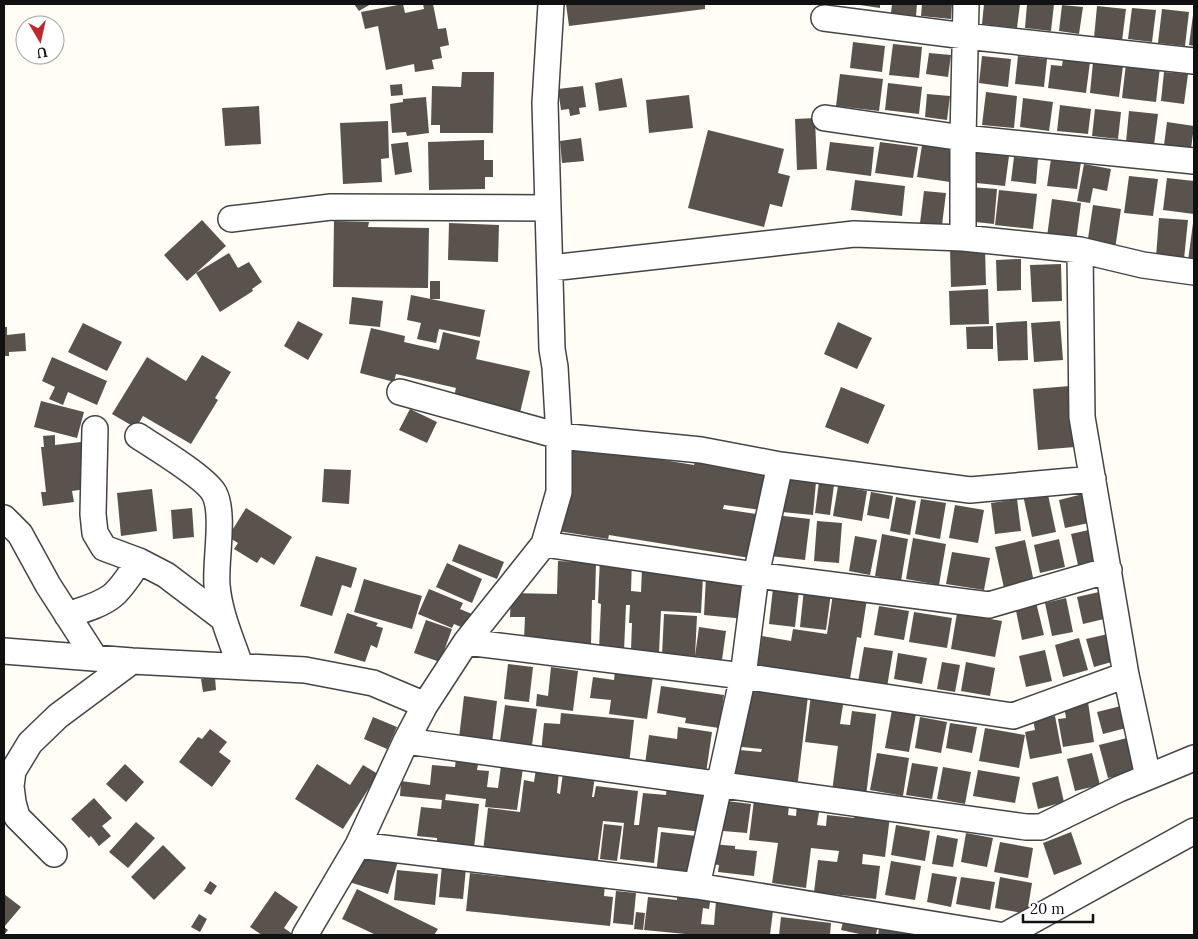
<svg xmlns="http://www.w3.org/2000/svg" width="1198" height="939" font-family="Lora,serif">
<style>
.building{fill:#5a524d}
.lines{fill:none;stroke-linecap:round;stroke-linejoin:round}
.street-casing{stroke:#444;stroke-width:28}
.street{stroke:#fff;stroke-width:25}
</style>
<rect width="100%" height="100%" fill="#fffdf5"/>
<!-- building -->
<path class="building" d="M354 4H371L359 11Z
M403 4 405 13 424 9 423 4H433L438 29 446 28 449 45 440 47 442 58 432 60 434 69 415 72 414 64 386 70 378 26 365 29 361 12Z
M566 4H705V9L569 26Z
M853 4H880V8Z
M892 4H917L916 16 891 13Z
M922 4H952L951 19 921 16Z
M984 4H1020L1017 28 982 24Z
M1027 4H1054L1051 31 1025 28Z
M1062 5 1083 7 1079 34 1059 31Z
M1097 6 1126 9 1122 41 1094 38Z
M1132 8 1156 10 1152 42 1128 39Z
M1162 9 1189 12 1185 46 1158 43Z
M1193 15H1194V46L1189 45Z
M853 42 885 46 882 72 850 68Z
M893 44 922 47 919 78 889 75Z
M929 53 951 55 948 77 926 74Z
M982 56 1011 59 1008 87 979 83Z
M1018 56 1047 59 1044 87 1015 84Z
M1063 59 1090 62 1086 93 1048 88 1051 65 1062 66Z
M1093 62 1123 66 1119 97 1090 93Z
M1126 64 1160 67 1156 102 1122 98Z
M462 72H494L493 133H440V125H431L432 86 461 87Z
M1164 72 1188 74 1184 104 1161 101Z
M840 74 883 79 879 111 836 106Z
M622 78 627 107 599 111 595 83Z
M888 83 922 87 919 114 885 110Z
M402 84 403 95 391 96 390 85Z
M583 86 586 107 579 108 580 114 570 116 569 109 561 110 558 89Z
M986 92 1017 96 1014 128 982 125Z
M927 94 950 96 947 120 925 117Z
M689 95 693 128 649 133 646 100Z
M426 97 429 133 407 136 406 132 392 133 390 104 403 102V99Z
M1023 98 1053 102 1049 131 1020 127Z
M1060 105 1091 109 1088 134 1057 131Z
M259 106 261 144 225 146 222 108Z
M1095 109 1121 112 1118 139 1092 136Z
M1129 111 1158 114 1154 145 1126 142Z
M815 118 817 169 797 170 795 119Z
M388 121 389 158 381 159 382 182 343 184 340 123Z
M1167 122 1194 126 1191 149 1164 145Z
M708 130 784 149 778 173 790 176 782 207 770 204 764 227 688 208Z
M581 138 584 161 562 163 560 141Z
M484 140V160H493V177H485V189L429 190 428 142Z
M408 142 412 172 395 175 391 144Z
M830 142 874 147 871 176 826 170Z
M880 142 918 147 913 178 875 173Z
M922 145 955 149 950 182 917 177Z
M971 151 1009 156 1005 186 967 182Z
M1014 157 1038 159 1036 184 1011 181Z
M1051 159 1081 162 1077 189 1047 186Z
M1084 164 1111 169 1107 191 1093 188 1090 203 1077 201Z
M1129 176 1158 179 1153 216 1124 213Z
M1167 178 1194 181V214L1163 210Z
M855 180 905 186 902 216 851 210Z
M970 187 997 189 994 224 966 221Z
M999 190 1037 194 1033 229 995 225Z
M924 191 946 193 942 225 920 223Z
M1052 199 1081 203 1076 241 1047 237Z
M1093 205 1121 209 1115 249 1087 245Z
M1159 218 1188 220 1184 259 1156 257Z
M202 220 226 246 187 281 164 255Z
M334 221 369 222 368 227 429 228 428 288 333 287Z
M449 223 499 225 498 262 448 260Z
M1193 223H1194V262L1188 261Z
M985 247 986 285 951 287 950 248Z
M229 253 238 268 249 262 262 282 252 289 253 291 220 312 196 273Z
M1021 259V290L997 291 996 260Z
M1061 264 1062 301 1032 302 1030 265Z
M430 281H440V299H430Z
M988 289 989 324 950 325 949 291Z
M411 295 485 310 480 337 439 329 436 343 417 339 421 323 407 320Z
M352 297 383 301 380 327 349 324Z
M298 321 323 334 308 360 284 346Z
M1027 321 1028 360 998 361 996 323Z
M1060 321 1063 360 1034 362 1031 323Z
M838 322 872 338 857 369 824 354Z
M83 323 122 342 107 371 68 352Z
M993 326V349H967L966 327Z
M4 327H7V335L25 333 26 351 9 352V356H4Z
M371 328 405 336 404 342 439 350 443 332 480 341 476 359 530 371 518 421 452 405 456 388 396 374 394 382 360 373Z
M202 355 231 372 215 398 218 400 191 444 143 416 136 428 112 414 147 357 186 381Z
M52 357 107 381 97 405 68 392 63 405 49 399 55 387 42 381Z
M1070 386 1075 447 1038 450 1033 389Z
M841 387 885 405 868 444 825 427Z
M41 401 84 412 77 438 34 427Z
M410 409 437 422 427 443 399 430Z
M55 435V445L81 442 86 489 72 491 74 502 43 506 41 492H46L41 447H44L43 436Z
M571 445 694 465 696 458 768 470 761 510 724 505 723 509 763 515 756 559 609 535 608 539 558 531Z
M324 469 351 470 349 504 322 502Z
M785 479 816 482 813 515 782 512Z
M819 482 834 485 830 515 815 513Z
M838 486 867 491 862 521 833 516Z
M152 489 157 531 121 536 117 493Z
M1047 490 1056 532 1032 537 1023 495Z
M871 492 893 496 889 519 867 515Z
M1083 494 1089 523 1065 528 1059 500Z
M896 497 916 501 910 535 890 531Z
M921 499 946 503 940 539 915 534Z
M1017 499 1021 531 995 534 991 503Z
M955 505 984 510 978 543 949 538Z
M192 508 194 537 173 539 171 510Z
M246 508 292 537 274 565 261 557 257 563 234 549 238 543 228 537Z
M775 515 810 519 805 560 770 556Z
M817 521 842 523 839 563 814 561Z
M1093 529 1099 560 1078 565 1071 534Z
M882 534 908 539 901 581 875 576Z
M855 536 877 540 870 575 849 571Z
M913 538 946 544 939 585 906 579Z
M1059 539 1065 567 1040 573 1034 545Z
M1025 540 1034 582 1004 588 995 547Z
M459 544 504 562 497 579 452 561Z
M952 552 990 558 984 590 946 584Z
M316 556 357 568 351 588 342 585 332 616 300 606Z
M600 558 632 559 631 591 641 592 642 568 703 577 701 613 661 611 659 652 631 650 632 623H629L630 605H626L624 651 599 649 601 604 598 603Z
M558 561 596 563 595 600H592L591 645 556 644V640L524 639 525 617H510L511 593 557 594Z
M447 563 482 579 472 603 436 587Z
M748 575 745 619 704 615 706 576Z
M364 579 422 596 412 629 354 612Z
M774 579 800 582 795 627 769 624Z
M834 587 868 592 861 638 857 637 849 685 820 675 758 665 762 636 791 641 793 629 827 634Z
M429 589 463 603 460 609 472 614 466 629 454 624 452 628 418 614Z
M804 589 831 593 826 630 800 627Z
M1099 592 1104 619 1083 624 1077 597Z
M1066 598 1073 632 1052 636 1045 603Z
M1036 602 1044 635 1022 640 1015 606Z
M879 606 909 611 904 640 874 635Z
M914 612 952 618 947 648 909 642Z
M347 613 378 623 376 626 383 628 377 648 371 645 365 662 334 653Z
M957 613 1002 621 995 657 951 649Z
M664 614 697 616 695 656 662 655Z
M426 620 452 629 440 662 414 653Z
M699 627 726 631 722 660 695 656Z
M1108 634 1115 661 1094 667 1086 639Z
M1079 638 1088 670 1063 677 1055 645Z
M864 647 893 651 887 687 858 682Z
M1045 650 1052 681 1026 687 1019 656Z
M898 653 927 658 922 684 894 679Z
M942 662 960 665 955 692 937 689Z
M966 662 995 668 990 696 961 691Z
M508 664 533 667 529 702 504 699Z
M551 667 578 671 573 711 536 706 537 694 548 696Z
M615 671 653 676 647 719 609 714 611 700 590 698 593 677 614 680Z
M215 677 216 690 203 692 201 679Z
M661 686 724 695 719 728 685 723 686 718 657 713Z
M748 688 808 696 797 789 726 774 729 749 761 752 762 749 732 746Z
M811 695 844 699 840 724 850 725 852 711 876 714 866 796 832 792 838 746 805 742Z
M464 696 497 701 492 743 459 738Z
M1088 702 1094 742 1063 747 1058 719 1066 718 1064 706Z
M505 705 537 709 531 752 499 748Z
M1121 706 1126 728 1103 734 1097 712Z
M892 710 916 714 909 752 885 748Z
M561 713 634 720 629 764 541 753 544 723 560 724Z
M1055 716 1062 753 1030 759 1025 732 1035 730 1033 720Z
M373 717 397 727 387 749 364 739Z
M920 717 947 722 941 753 915 748Z
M950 723 977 727 972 753 946 748Z
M678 727 712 732 706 773 645 764 649 735 677 739Z
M985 728 1025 735 1019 768 979 761Z
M210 729 227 742 219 752 231 761 212 787 179 762 198 737 202 739Z
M1127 738 1136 771 1108 778 1099 745Z
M877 753 909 758 903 796 870 790Z
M1092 753 1100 785 1075 791 1067 759Z
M456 758 479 760 477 770 489 771 487 787 498 788 501 766 523 768 517 810 485 807 486 799 446 794 445 800 479 804 474 848 437 843V838L417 836 421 807 441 809 442 800 400 796 401 781 430 785 432 765 455 767Z
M912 763 938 767 932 799 906 795Z
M125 764 144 782 126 802 106 784Z
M317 764 350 785 363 765 378 774 343 829 295 799Z
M943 767 971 772 965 804 937 799Z
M536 769 559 772 557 793 560 794 563 773 595 776 592 797H594L596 786 638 791 634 825H639L643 793 666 795 667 786 706 791 702 832 658 827 654 863 620 859 624 823 603 821 597 866 483 851 488 808 520 812 524 780 534 782Z
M978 770 1020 777 1015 803 973 796Z
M1058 776 1064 802 1038 809 1032 783Z
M94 798 112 818 102 826 111 836 99 846 91 836 89 838 71 819Z
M754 800 789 805 788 815 796 816 797 803 820 806 817 825 826 826 827 815 854 818 855 812 890 816 885 857 863 854 862 864 880 866 876 899 814 892 818 860 837 862 839 851 811 848 806 888 772 883 778 843 749 840Z
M727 801 751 804 747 833 723 831Z
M136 822 155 838 128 868 109 852Z
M604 824 622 826 617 861 600 859Z
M896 825 930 831 925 861 891 855Z
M661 832 697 836 692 878 656 874Z
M1071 832 1082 864 1054 875 1043 843Z
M966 833 993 838 987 867 961 862Z
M937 835 958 839 953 867 932 864Z
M1000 842 1033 848 1028 878 994 872Z
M712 844 735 846V849L757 851 754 876 718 872 719 865 710 864Z
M163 845 186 868 154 900 131 877Z
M360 846 399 858 388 894 349 882Z
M891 861 921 866 915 900 885 895Z
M442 865 466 868 463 899 439 897Z
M397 870 438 874 435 905 394 900Z
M505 870 547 874 546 882 572 884V881L605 884 604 896 613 897 610 926 466 911 470 873 505 877Z
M932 873 957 877 951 907 927 902Z
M961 877 995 882 990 910 956 904Z
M1000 877 1032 883 1027 914 995 908Z
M210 881 217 886 211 895 204 891Z
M357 889 438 929 434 935H376L342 919Z
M275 891 298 907 284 928 294 935H262L250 927Z
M616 891 636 893 633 925 613 923Z
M677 892 711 896 709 909 703 908 701 924 714 925 716 901 774 903 770 935H696L644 930 648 897 677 900Z
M4 894 21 907 4 927 8 930 4 935Z
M636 912 645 913 643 930 634 929Z
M199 914 207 919 200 932 191 927Z
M845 914 879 920 876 935H864L841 930Z
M781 917 831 923 830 935H779Z
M879 928 915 934 914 935H878Z"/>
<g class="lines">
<!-- street casing -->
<g class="street-casing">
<path id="street" d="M824 18 965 36 1194 61
M825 118 963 138 1194 161
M231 219 331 207 548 208
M963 238V138L966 4
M1080 250 1082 417 1126 675 1148 777
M551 268 854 234 963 238 1080 250 1143 265 1194 272
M400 392 559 436 701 450 780 465 970 490 1093 479
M95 429 93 514 95 533 104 548 139 561 166 575 224 619
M138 436C155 447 206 478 214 493 225 513 215 561 217 585 219 612 231 639 240 665
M4 518 20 534 48 585 95 658
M544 544 756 575 989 605 1109 570
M67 615C82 610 99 606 112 596 123 587 131 573 139 561
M466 642 743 676 1013 716 1126 675
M4 651 132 661 305 670 373 683 425 705
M406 741 1026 827H1041L1119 789 1194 758
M358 845 697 886 999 935
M54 854 17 817 13 802 11 786 13 771 30 743 58 716 132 661
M697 886 743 676 756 575 780 465
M305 935 358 845 406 741 425 705 466 642 544 544 559 492V436L555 367 552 349 545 103 551 4
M1006 935 1194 831"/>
</g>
<!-- street -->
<use href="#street" class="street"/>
</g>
<!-- border -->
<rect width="1198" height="939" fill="none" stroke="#111111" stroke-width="10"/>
<!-- north arrow -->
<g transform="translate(40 40) rotate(171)"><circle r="24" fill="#ffffff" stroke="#a0a0a0"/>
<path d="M0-4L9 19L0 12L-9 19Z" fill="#c4262e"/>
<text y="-8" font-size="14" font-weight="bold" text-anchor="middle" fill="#111111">U</text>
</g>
<!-- scale -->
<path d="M1023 914v8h70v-8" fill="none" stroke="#111111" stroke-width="2.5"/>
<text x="1030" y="914" font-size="15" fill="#111111" stroke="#ffffff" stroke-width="4" paint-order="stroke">20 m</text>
</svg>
